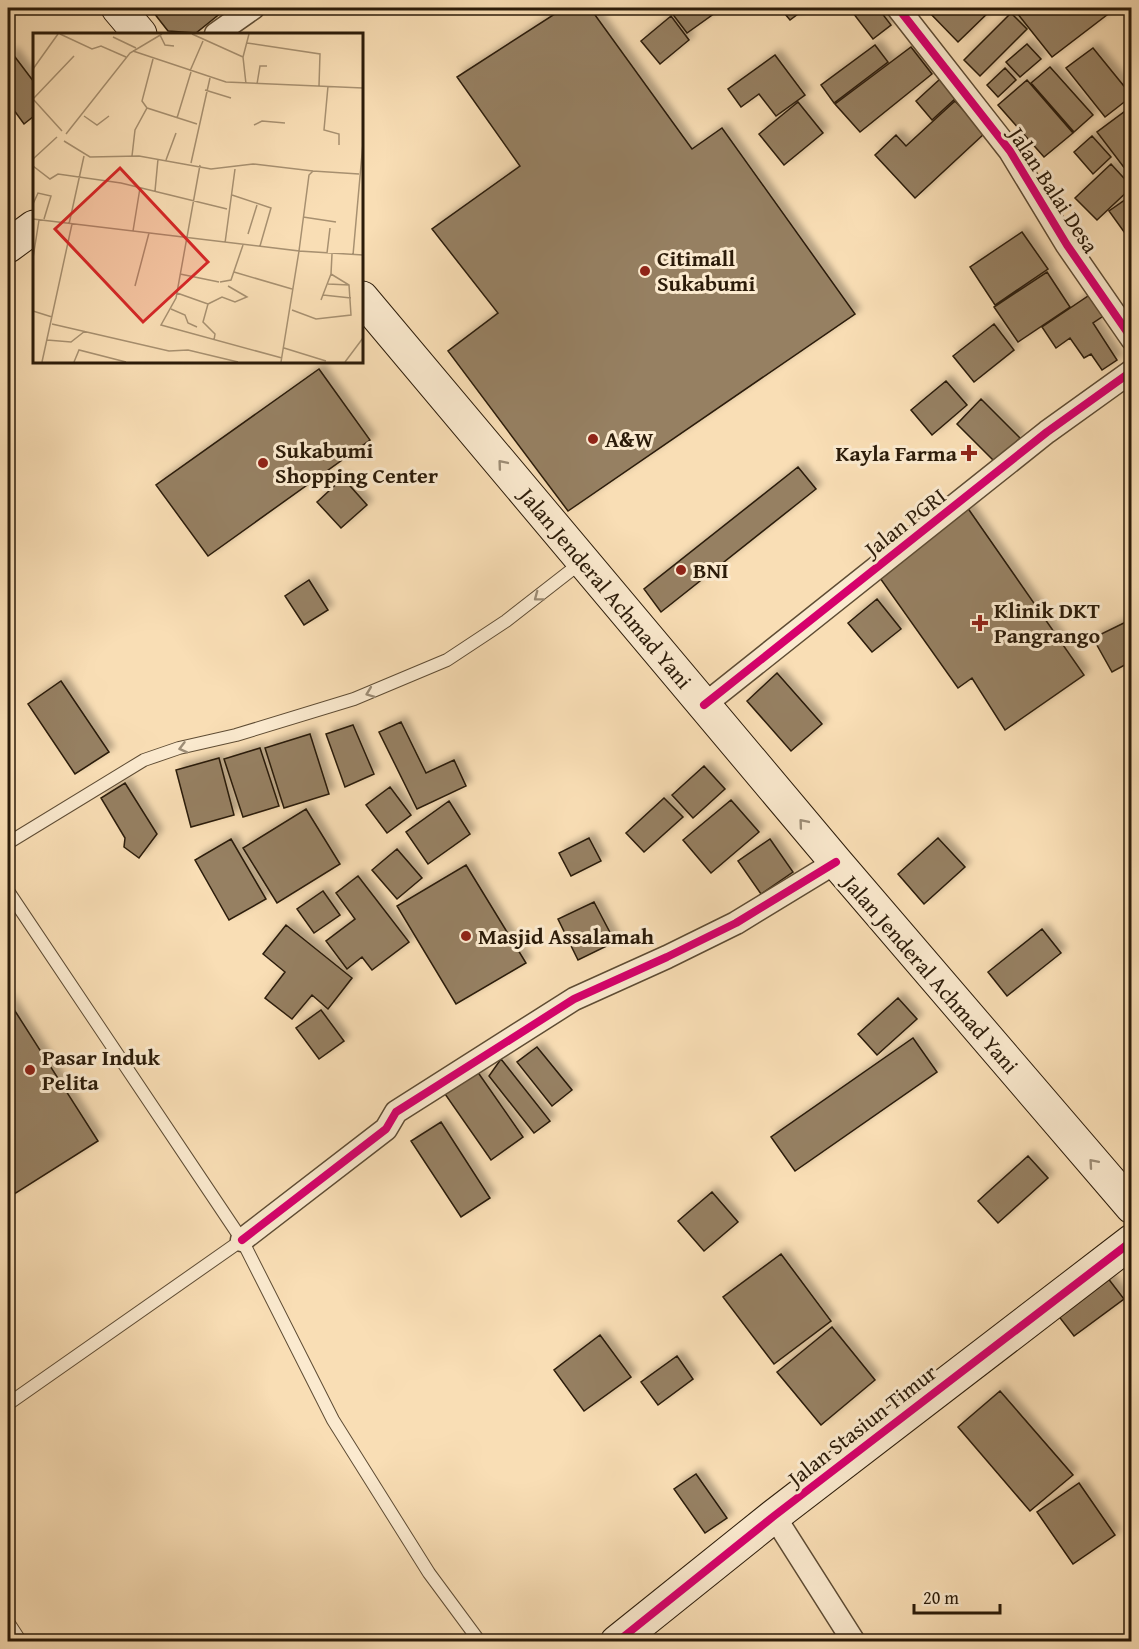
<svg xmlns="http://www.w3.org/2000/svg" width="1139" height="1649" font-family="'Gentium Book Plus',serif">
<style>
.building{fill:#968062;stroke:#2b1b09;stroke-width:1.5;filter:url(#shadow)}
.lines{fill:none;stroke-linecap:round;stroke-linejoin:round}
.lane-casing{stroke:#5e4c34;stroke-width:14}
.street-casing{stroke:#5e4c34;stroke-width:25}
.secondary-casing{stroke:#2b1b09;stroke-width:35}
.lane{stroke:#fbeacf;stroke-width:12}
.street{stroke:#fbeacf;stroke-width:22}
.secondary{stroke:#fbeacf;stroke-width:33}
.cycleway-casing{stroke:#fbeacf;stroke-width:11}
.cycleway{stroke:#d6006c;stroke-width:8}
.oneway{stroke:#9d8d76}
.poi-dot{fill:#8f2418;stroke:#fbeacf;stroke-width:2}
.labels{text-anchor:middle;stroke-width:6;stroke-linejoin:round;paint-order:stroke}
.street-label{font-size:22px;fill:#2b1b09;stroke:#fbeacf}
.poi-label{font-size:22px;font-weight:bold;fill:#2b1b09;stroke:#fbeacf;text-anchor:start}
.inset-road{fill:none;stroke:#a79070;stroke-width:1.5}
.view{fill:#d62828;fill-opacity:0.15;stroke:#d62828;stroke-width:3}
.inset-edge{fill:none;stroke:#2b1b09;stroke-width:3}
</style>
<defs>
<filter id="shadow"><feDropShadow dx="5.5" dy="-5.5" stdDeviation="3" flood-color="#0004"/></filter>
</defs>
<rect width="100%" height="100%" fill="#f9deb5"/>
<filter id="stains"><feTurbulence type="fractalNoise" baseFrequency=".00333" numOctaves="4"/><feColorMatrix values="0 0 0 0 .2 0 0 0 0 .09 0 0 0 0 .02 0 0 0 .5 -.17"/></filter>
<radialGradient id="worn" r=".72"><stop offset=".6" stop-color="#630" stop-opacity="0"/><stop offset="1" stop-color="#630" stop-opacity=".3"/></radialGradient>
<!-- building -->
<path class="building" d="M150 8H227L196 33 168 31Z
M564 8H590L692 149 722 128 855 314 568 511 448 351 498 313 432 229 520 166 457 77Z
M668 8H722L687 33Z
M780 8H806L790 20Z
M860 8H878L891 25 873 39 853 13Z
M929 8H993L958 42 927 10Z
M1013 8H1116L1052 57Z
M1011 13 1027 29 980 76 964 60Z
M671 16 689 40 660 64 641 41Z
M1027 44 1041 59 1020 77 1006 62Z
M875 45 888 62 834 103 821 85Z
M911 47 932 74 860 132 835 104Z
M1093 48 1132 96 1105 117 1066 68Z
M12 53 34 82V116L24 124 8 102V56Z
M775 55 805 95 776 116 759 94 741 107 728 89Z
M1050 67 1093 115 1074 132 1031 83Z
M1005 68 1016 80 998 97 987 85Z
M940 79 956 98 932 120 916 101Z
M1027 80 1073 133 1044 157 998 105Z
M955 101 985 133 915 198 875 155 896 135 906 146Z
M798 102 823 133 784 165 759 134Z
M1132 106V178L1097 132Z
M1092 136 1111 157 1093 174 1074 152Z
M1111 164 1132 187 1097 220 1075 198Z
M1132 195V243L1109 211Z
M1022 232 1048 269 995 305 970 267Z
M1047 272 1070 307 1018 342 994 307Z
M1097 290 1111 311 1093 323 1117 360 1102 370 1091 354 1084 358 1070 338 1056 348 1042 327Z
M994 324 1014 350 974 382 953 356Z
M319 369 370 440 208 556 156 485Z
M946 381 967 405 932 435 911 410Z
M981 399 1020 438 996 463 957 424Z
M798 467 816 489 661 612 644 589Z
M343 478 367 505 341 528 317 502Z
M967 507 1084 675 1005 730 972 678 958 688 875 571Z
M309 580 328 610 304 625 285 596Z
M877 599 901 629 872 652 848 623Z
M1132 619V661L1112 672 1093 638Z
M777 673 822 724 791 751 747 701Z
M61 681 109 752 75 774 28 704Z
M401 722 426 773 454 760 466 786 417 809 379 732Z
M353 725 374 774 345 787 326 734Z
M310 734 329 794 284 808 265 748Z
M260 748 279 806 243 817 224 759Z
M219 758 234 815 191 827 176 770Z
M704 766 725 789 693 818 672 795Z
M125 783 157 834 139 858 124 847 125 838 101 798Z
M390 787 411 815 387 833 366 805Z
M664 798 683 817 644 852 626 833Z
M731 800 759 832 711 873 683 840Z
M449 801 470 834 428 864 406 832Z
M306 809 340 864 277 903 243 848Z
M589 838 601 861 571 876 559 853Z
M938 838 965 867 924 904 898 874Z
M231 839 266 899 229 920 195 860Z
M770 839 793 872 761 894 738 861Z
M397 849 422 878 397 899 372 870Z
M466 865 526 963 456 1004 397 906Z
M358 876 409 942 372 970 362 957 347 969 326 941 355 919 336 893Z
M323 891 340 915 314 933 297 909Z
M594 902 615 942 578 960 558 919Z
M286 925 352 978 328 1009 312 995 292 1019 265 998 285 972 263 954Z
M1042 929 1061 953 1007 996 988 972Z
M898 998 917 1019 877 1055 858 1034Z
M8 1000 98 1141 8 1198Z
M321 1010 344 1041 319 1059 296 1028Z
M913 1038 937 1072 795 1171 771 1137Z
M537 1047 572 1090 552 1106 517 1062Z
M501 1059 550 1121 534 1133 489 1076Z
M477 1071 523 1137 491 1160 445 1094Z
M441 1122 490 1198 461 1217 411 1141Z
M1028 1156 1048 1178 998 1223 978 1201Z
M712 1192 738 1222 704 1251 678 1221Z
M781 1254 831 1321 774 1364 723 1297Z
M1107 1277 1124 1299 1074 1336 1057 1314Z
M832 1327 875 1380 821 1425 777 1372Z
M600 1335 631 1377 584 1411 554 1370Z
M677 1356 693 1379 658 1405 641 1382Z
M1000 1391 1073 1475 1030 1511 958 1427Z
M696 1474 727 1518 705 1533 674 1489Z
M1079 1483 1115 1535 1073 1564 1037 1512Z"/>
<g class="lines">
<!-- lane casing -->
<g class="lane-casing">
<path id="lane" d="M8 843 144 760 179 748 236 735 354 699 447 660 506 621 583 561
M8 891 242 1240 333 1420 429 1573 480 1642
M8 1404 242 1240
M8 1622 21 1642"/>
</g>
<!-- street casing -->
<g class="street-casing">
<path id="street" d="M898 8 1010 151 1067 245 1132 339
M216 34 253 8
M704 705 1047 432 1132 371
M242 1240 386 1129 396 1112 574 999 667 957 736 923 836 862
M774 1516 854 1642"/>
</g>
<!-- secondary casing -->
<g class="secondary-casing">
<path id="secondary" d="M118 8 140 34
M8 246 34 227
M362 298 836 862 1132 1207
M617 1642 774 1516 1132 1241"/>
</g>
<!-- lane -->
<use href="#lane" class="lane"/>
<!-- street -->
<use href="#street" class="street"/>
<!-- secondary -->
<use href="#secondary" class="secondary"/>
<!-- cycleway casing -->
<g class="cycleway-casing">
<path id="cycleway" d="M898 8 1010 151 1067 245 1132 339
M704 705 1047 432 1132 371
M242 1240 386 1129 396 1112 574 999 667 957 736 923 836 862
M617 1642 774 1516 1132 1241"/>
</g>
<!-- cycleway -->
<use href="#cycleway" class="cycleway"/>
</g>
<!-- one-way arrows -->
<defs><path id="oneway-chevron" d="M-2-3.5L2.5 0L-2 3.5" fill="none" stroke-width="1.6" stroke-linecap="round" stroke-linejoin="round" transform="scale(1.5)"/></defs>
<g class="oneway">
<use href="#oneway-chevron" transform="translate(502 464) rotate(-130)"/>
<use href="#oneway-chevron" transform="translate(538 597) rotate(143)"/>
<use href="#oneway-chevron" transform="translate(370 693) rotate(159)"/>
<use href="#oneway-chevron" transform="translate(183 748) rotate(165)"/>
<use href="#oneway-chevron" transform="translate(803 823) rotate(-130)"/>
<use href="#oneway-chevron" transform="translate(1093 1163) rotate(-131)"/>
</g>
<!-- markers -->
<g class="poi-dot">
<circle cx="645" cy="271" r="6"/>
<circle cx="593" cy="439" r="6"/>
<path d="M966 444h6v6h6v6h-6v6h-6v-6h-6v-6h6z"/>
<circle cx="263" cy="463" r="6"/>
<circle cx="681" cy="570" r="6"/>
<path d="M977 614h6v6h6v6h-6v6h-6v-6h-6v-6h6z"/>
<circle cx="466" cy="936" r="6"/>
<circle cx="30" cy="1070" r="6"/>
</g>
<g class="labels">
<!-- street labels -->
<g class="street-label">
<text transform="translate(1054 190) rotate(57)" y="8">Jalan Balai Desa</text>
<text transform="translate(905 522) rotate(-38)" y="8">Jalan PGRI</text>
<text transform="translate(606 588) rotate(50)" y="8">Jalan Jenderal Achmad Yani</text>
<text transform="translate(931 974) rotate(49)" y="8">Jalan Jenderal Achmad Yani</text>
<text transform="translate(862 1425) rotate(-38)" y="8">Jalan Stasiun Timur</text>
</g>
<!-- poi labels -->
<g class="poi-label">
<text x="657" y="266">Citimall<tspan x="657" dy="25">Sukabumi</tspan></text>
<text x="605" y="447">A&amp;W</text>
<text x="275" y="458">Sukabumi<tspan x="275" dy="25">Shopping Center</tspan></text>
<text x="957" y="461" text-anchor="end">Kayla Farma</text>
<text x="693" y="578">BNI</text>
<text x="994" y="618">Klinik DKT<tspan x="994" dy="25">Pangrango</tspan></text>
<text x="478" y="944">Masjid Assalamah</text>
<text x="42" y="1065">Pasar Induk<tspan x="42" dy="25">Pelita</tspan></text>
</g>
</g>
<!-- overview -->
<g transform="translate(33 33)">
<rect width="330" height="330" fill="#f9deb5"/>
<path class="inset-road" d="M27 1 59 16 68 13 93 24M159 1 210 24M127 2 132 12 141 13M80 4 103 15M214 10 287 21 286 53M100 18 193 49 330 55M0 36 25 1M157 38 170 8M213 51 210 24 216 1M224 51 227 33H234M295 53 291 97 306 101V112M172 57 198 65M0 66 41 23M0 66 29 98M114 75 109 68 120 26M51 83 64 92 76 83M144 85 158 39M221 92 229 88 252 90M33 101 97 20 129 1M31 108 57 124 106 123 178 136 220 131 280 138M99 123 102 97 114 75 164 91M0 126 24 104M133 127 143 100M158 130 177 45M167 132 143 265 128 292 249 325M0 133 17 146 25 141 88 150 194 176M326 141 280 138 276 142 266 218 330 222M122 158 125 126M199 162 238 175 227 213M0 171 5 160 18 163 11 186M270 184 303 189M0 186 266 218 248 329M36 191 51 123M100 198 107 155M215 201 224 172M192 210 202 136M294 220 297 195M320 222 330 110M0 225 6 187M201 239 259 256M147 241 186 249M187 249 198 247 210 212M295 251 316 252M102 253 116 200M144 260 175 271 170 289 182 301 181 307M290 262 318 265M288 267 298 241M175 271 189 264 202 269 214 264 195 253M138 276 152 282 155 290 164 294M259 277 283 286 318 282 316 252 298 241 299 221M0 278 19 284M19 291 136 318 155 317 205 329M14 307 38 309 52 298M251 315 293 328M9 329 39 191M41 329 46 317 93 329M312 329 330 305"/>
<path class="view" d="M87 135 175 229 110 289 22 196Z"/>
<rect width="330" height="330" class="inset-edge"/>
</g>
<!-- margin -->
<rect width="1139" height="1649" fill="none" stroke="#f9deb5" stroke-width="30"/>
<rect x="9" y="9" width="1121" height="1631" fill="none" stroke="#2b1b09" stroke-width="3"/>
<rect x="15" y="15" width="1109" height="1619" fill="none" stroke="#2b1b09" stroke-width="1.5"/>
<!-- scale -->
<path d="M914 1604v9h86v-9" fill="none" stroke="#2b1b09" stroke-width="3"/>
<text x="923" y="1604" font-size="18" fill="#2b1b09" stroke="#fbeacf" stroke-width="4.5" paint-order="stroke">20 m</text>
<rect width="100%" height="100%" filter="url(#stains)"/>
<rect width="100%" height="100%" fill="url(#worn)"/>
</svg>
